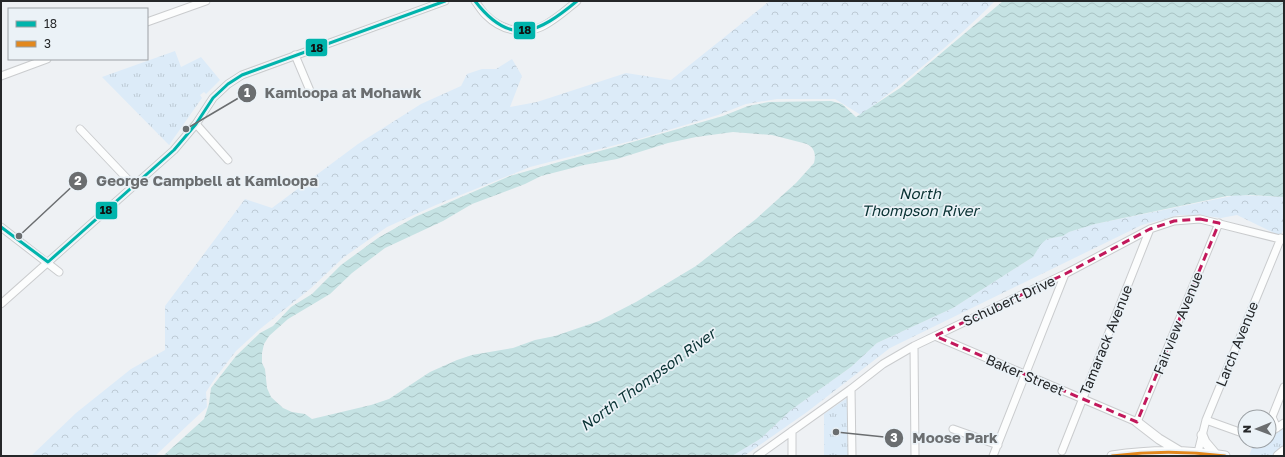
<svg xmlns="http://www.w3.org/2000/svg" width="1285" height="457" font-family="'Golos Text',sans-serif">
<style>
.forest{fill:url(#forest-crowns)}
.park{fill:url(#park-tufts)}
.water{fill:url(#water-waves);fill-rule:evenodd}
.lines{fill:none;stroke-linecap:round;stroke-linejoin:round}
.minor-casing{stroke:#caccce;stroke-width:9}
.major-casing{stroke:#caccce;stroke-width:11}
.minor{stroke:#fcfdfd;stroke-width:7}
.major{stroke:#fcfdfd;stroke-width:9}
.bus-1-casing{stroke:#ebf2f7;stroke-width:6}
.bus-2-casing{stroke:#ebf2f7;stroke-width:6}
.bus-1{stroke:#00b4ac;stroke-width:3}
.bus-2{stroke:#e2881e;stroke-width:3}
.marked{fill:none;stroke:#c2185b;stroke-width:3;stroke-dasharray:8 5;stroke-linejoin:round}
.labels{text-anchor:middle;stroke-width:3.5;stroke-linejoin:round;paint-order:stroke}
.street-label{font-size:14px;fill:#252729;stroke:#ebf2f7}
.water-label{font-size:15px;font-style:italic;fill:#083132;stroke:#ebf2f7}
.leader{fill:none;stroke:#6b6e70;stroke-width:1.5}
.callout-dot{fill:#6b6e70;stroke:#ebf2f7;stroke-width:1.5}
.mark-label{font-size:12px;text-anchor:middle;font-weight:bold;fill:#fff}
.callout-label{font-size:15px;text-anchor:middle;font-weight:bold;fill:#6b6e70;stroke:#ebf2f7;stroke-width:3.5;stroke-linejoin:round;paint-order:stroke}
.line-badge{stroke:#ebf2f7;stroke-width:1.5}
.pale-badge-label{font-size:11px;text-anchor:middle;font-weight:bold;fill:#111}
</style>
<defs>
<pattern id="forest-crowns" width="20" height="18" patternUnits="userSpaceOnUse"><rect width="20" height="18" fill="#dcebf8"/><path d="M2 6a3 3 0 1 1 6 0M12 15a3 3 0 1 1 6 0" fill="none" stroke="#bdcad5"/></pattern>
<pattern id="park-tufts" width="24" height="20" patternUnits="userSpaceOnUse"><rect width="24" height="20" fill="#dcebf8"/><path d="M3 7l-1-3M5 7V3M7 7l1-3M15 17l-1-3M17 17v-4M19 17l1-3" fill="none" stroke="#bdcad5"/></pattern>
<pattern id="water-waves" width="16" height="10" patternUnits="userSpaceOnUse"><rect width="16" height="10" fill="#c5e2e3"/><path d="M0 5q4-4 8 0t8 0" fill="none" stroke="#a9c2c3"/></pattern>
</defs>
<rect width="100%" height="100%" fill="#eef1f4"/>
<!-- forest -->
<path class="forest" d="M772 1H995C953 43 908 79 861 115L835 99H777L746 104 718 115 639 139 530 167 436 205 387 227 344 257 310 289 260 329 236 351 216 377 206 392 207 407 155 456H31L76 413 131 369 165 350V306L245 199 272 208 358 144 421 104 461 86 467 74 482 69H496L512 59 522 76 510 107 537 102 626 73 671 80 767 3Z
M1237 195 1284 197V229L1280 236 1237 215 1221 218 1199 215H1179L1142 225 890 348 807 412 744 456H732L760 439 791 410 851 367 877 343 953 308 1033 257 1041 243 1047 239 1063 236 1069 232 1095 224Z"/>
<!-- park -->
<path class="park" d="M175 51 181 67 201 57 220 80 206 94 204 92 200 95 202 98 169 145 102 77Z
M847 398 849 456H824V414Z
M1284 426V449L1277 456H1249L1254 442 1257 441H1269V434Z"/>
<!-- water -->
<path class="water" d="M1003 1H1284V197L1250 195 1227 196 1095 224 1069 232 1063 236 1047 239 1041 244 1033 257 953 308 877 343 851 367 791 410 760 439 732 456H163L204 419 209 404 211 388 236 356 260 333 273 326 291 307 312 294 341 265 378 238 415 217 510 176 559 162 622 145 723 116 748 106 769 102 831 101 842 104 856 117 900 88ZM733 132 772 135 807 144C815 148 816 155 814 163L796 183 756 219 696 266 636 302 599 321 555 336 535 340 513 348 472 355 457 360 430 372 389 399 371 405 312 419 305 414 292 412 283 408 271 397 267 388 265 369 262 363V353L264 344 269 336 288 319 330 294 352 273 385 248 443 221 472 204 525 184 541 176 584 165 617 159 668 143 696 137Z"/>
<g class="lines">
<!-- minor casing -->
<g class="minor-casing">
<path id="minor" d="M475 1C479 6 482 12 487 16 501 30 523 35 541 27 554 21 566 10 577 1
M147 22 206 1
M295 55 311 93
M1 76 47 59
M196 124 228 160
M80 129 134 186
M1 227 59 272
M1 304 174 150 196 124 213 98 228 84 242 75 445 1
M935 336 1137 422 1219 223
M914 346 915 456
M851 389 852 456
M1206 420 1245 434
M1277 428 1272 417 1284 387
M953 429 998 445
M1269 433 1284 423
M1062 451 1150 229
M1198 452 1206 420 1281 238
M757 456 851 389 883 364 914 346 1065 274 1150 229 1174 221 1200 219 1284 240
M792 456V431
M993 456 1065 274"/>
</g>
<!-- major casing -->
<g class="major-casing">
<path id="major" d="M1137 422 1159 439 1179 451
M1202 435 1205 442 1216 455
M1112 456C1150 450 1188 450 1225 456
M1278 456 1284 451"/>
</g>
<!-- minor -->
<use href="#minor" class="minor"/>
<!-- major -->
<use href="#major" class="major"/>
<!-- bus-1 casing -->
<g class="bus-1-casing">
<path id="bus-1" d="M475 1C511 48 538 33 577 1
M1 227 48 262 174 150 196 124 213 98 228 84 242 75 445 1"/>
</g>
<!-- bus-2 casing -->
<g class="bus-2-casing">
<path id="bus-2" d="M1112 456C1150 451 1187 451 1225 456"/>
</g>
<!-- bus-1 -->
<use href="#bus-1" class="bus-1"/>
<!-- bus-2 -->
<use href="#bus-2" class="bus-2"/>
</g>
<!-- marked area -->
<path class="marked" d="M1200 219 1219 223 1137 422 935 336 1065 274 1150 229 1174 221Z"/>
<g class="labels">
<!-- street labels -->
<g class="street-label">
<text transform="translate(1009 301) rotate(-25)" y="5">Schubert Drive</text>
<text transform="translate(1178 323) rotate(-68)" y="5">Fairview Avenue</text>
<text transform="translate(1106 340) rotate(-68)" y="5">Tamarack Avenue</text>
<text transform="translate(1237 344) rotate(-68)" y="5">Larch Avenue</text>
<text transform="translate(1025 375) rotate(23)" y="5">Baker Street</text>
</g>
<!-- water labels -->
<g class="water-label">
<text x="920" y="199">North<tspan x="920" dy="17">Thompson River</tspan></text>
<text transform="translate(648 380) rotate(-36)" y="5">North Thompson River</text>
</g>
</g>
<!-- callouts -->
<path class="leader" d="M186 129L247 93M19 236L78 181M836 432L894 438"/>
<g class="callout-dot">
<circle cx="186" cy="129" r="4"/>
<circle cx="19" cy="236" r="4"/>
<circle cx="836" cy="432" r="4"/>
<circle cx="247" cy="93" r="10"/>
<circle cx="78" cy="181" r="10"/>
<circle cx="894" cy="438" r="10"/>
</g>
<g class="mark-label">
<text x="247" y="97">1</text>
<text x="78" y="185">2</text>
<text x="894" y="442">3</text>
</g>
<g class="callout-label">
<text x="343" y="98">Kamloopa at Mohawk</text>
<text x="207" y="186">George Campbell at Kamloopa</text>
<text x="955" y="443">Moose Park</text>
</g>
<g class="line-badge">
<rect x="513" y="21" width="23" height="19" rx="4" fill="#00b4ac"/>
<rect x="305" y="38" width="23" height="19" rx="4" fill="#00b4ac"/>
<rect x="95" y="201" width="23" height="19" rx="4" fill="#00b4ac"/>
</g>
<g class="pale-badge-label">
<text x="525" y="34">18</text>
<text x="317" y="52">18</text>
<text x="106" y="214">18</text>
</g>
<!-- border -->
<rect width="1285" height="457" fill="none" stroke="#252729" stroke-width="4"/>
<!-- legend -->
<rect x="8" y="8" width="140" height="52" fill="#ebf2f7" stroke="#9ca1a5"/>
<rect x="16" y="21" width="20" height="6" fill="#00b4ac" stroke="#9ca1a5"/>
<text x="44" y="28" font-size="12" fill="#252729">18</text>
<rect x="16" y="41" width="20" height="6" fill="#e2881e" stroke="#9ca1a5"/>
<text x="44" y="48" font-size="12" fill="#252729">3</text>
<!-- north arrow -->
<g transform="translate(1257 429) rotate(269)"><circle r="19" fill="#ebf2f7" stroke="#9ca1a5"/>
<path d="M0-3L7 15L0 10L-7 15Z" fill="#6b6e70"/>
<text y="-6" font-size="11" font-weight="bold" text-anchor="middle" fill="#252729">N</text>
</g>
</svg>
